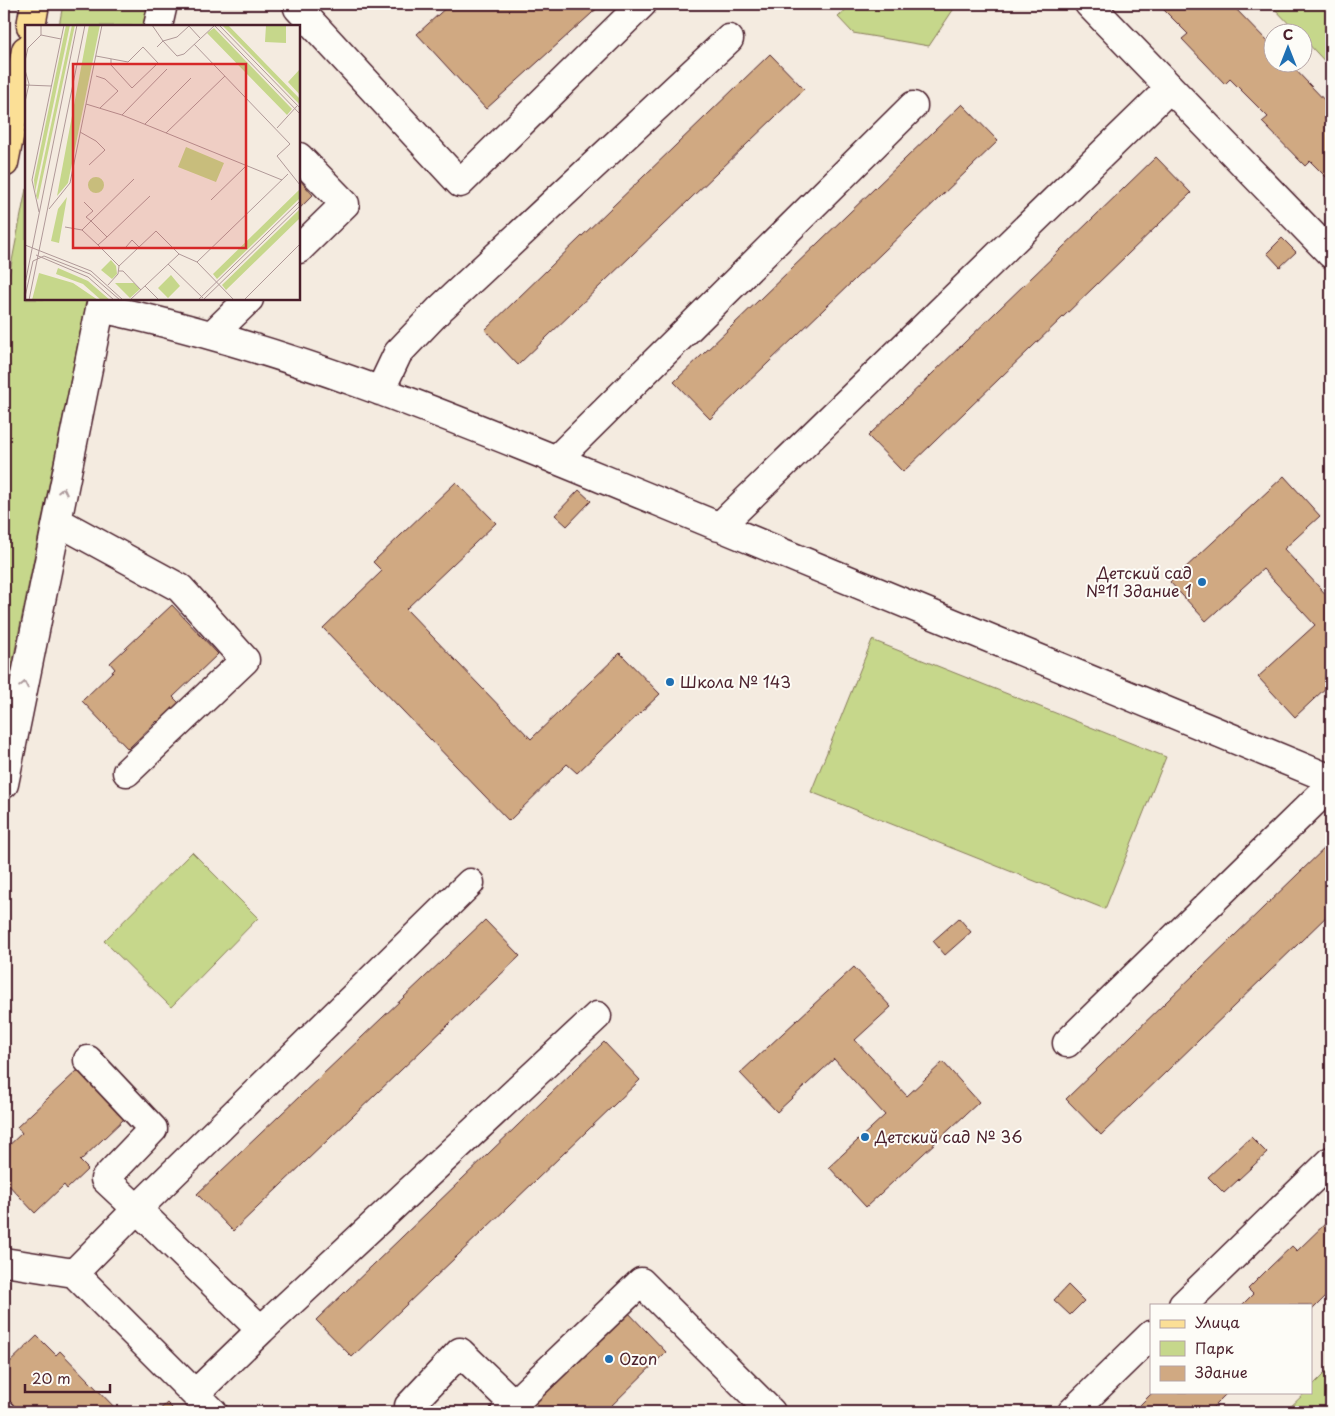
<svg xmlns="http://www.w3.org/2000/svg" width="1335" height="1416" font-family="'Playpen Sans',sans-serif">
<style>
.green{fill:#c6d78b;stroke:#887b5b}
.building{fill:#d0a982;stroke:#4a1f2b}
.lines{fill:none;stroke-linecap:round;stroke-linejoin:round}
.minor-casing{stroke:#4a1f2b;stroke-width:31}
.major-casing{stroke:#4a1f2b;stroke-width:31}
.minor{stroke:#fdfcf7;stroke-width:28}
.major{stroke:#fbdf96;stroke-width:28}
.oneway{stroke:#ac999b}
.poi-dot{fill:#1f6fb2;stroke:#fdfcf7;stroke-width:2}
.labels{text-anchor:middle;stroke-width:4;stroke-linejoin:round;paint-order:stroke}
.poi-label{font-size:16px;fill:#4a1f2b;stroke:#fdfcf7;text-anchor:start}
.inset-road{fill:none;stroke:#b09998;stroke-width:1}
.view{fill:#d62828;fill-opacity:0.15;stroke:#d62828;stroke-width:2.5}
.inset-edge{fill:none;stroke:#4a1f2b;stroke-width:2.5}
</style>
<rect width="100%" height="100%" fill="#f4ebe0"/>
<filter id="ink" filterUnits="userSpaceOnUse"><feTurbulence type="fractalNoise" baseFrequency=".02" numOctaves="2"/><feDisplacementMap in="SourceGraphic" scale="10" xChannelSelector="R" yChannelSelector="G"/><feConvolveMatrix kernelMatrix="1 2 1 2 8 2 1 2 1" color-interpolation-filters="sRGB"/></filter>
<g filter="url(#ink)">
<!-- green -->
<path class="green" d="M63 4H148L143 26H59Z
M852 4H957L929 46 853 33 838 17Z
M1270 4H1331V68L1303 38 1302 32H1297Z
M26 189V299H87L4 704V302Z
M872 640 1166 757 1105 909 811 792Z
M192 852 258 918 171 1007 104 941Z
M1331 1367V1412H1285L1306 1392H1311V1387Z"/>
<!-- building -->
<path class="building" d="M450 4H602L486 109 417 34Z
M1158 4H1231L1272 46V62H1288L1331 107V182L1310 161 1305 166 1262 122 1268 117 1230 79 1225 84 1204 62 1182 39 1188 34Z
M770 54 804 89 518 365 485 330Z
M962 104 998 141 710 419 674 382Z
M1156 157 1191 193 903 472 868 436Z
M299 179 313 195 299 209Z
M1282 238 1296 252 1280 267 1267 253Z
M1284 476 1320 516 1284 549 1331 600V683L1295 717 1258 677 1315 625 1263 569 1206 621 1170 582Z
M456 482 496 523 406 609 531 739 620 653 660 694 577 773 567 764 509 821 323 628 382 571 373 562Z
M579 490 591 501 567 526 555 515Z
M172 605 218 654 173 697 181 705 161 725 157 721 128 749 82 701 115 669 110 663Z
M1331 842V912L1101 1135 1066 1099Z
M959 918 971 932 945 955 933 941Z
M485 920 520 956 233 1231 197 1194Z
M854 967 891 1007 855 1040 907 1096 943 1062 979 1102 866 1207 829 1167 885 1115 834 1059 777 1112 740 1073Z
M604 1042 640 1080 352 1357 316 1320Z
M79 1069 125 1118 80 1161 88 1169 67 1189 64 1185 35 1213 4 1180V1150L22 1133 17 1127Z
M1251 1137 1267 1153 1224 1193 1208 1177Z
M1331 1218V1291L1311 1311V1305H1242L1253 1294 1248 1289 1270 1267 1292 1246 1297 1251Z
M1068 1285 1084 1301 1070 1315 1054 1300Z
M626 1310 666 1352 605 1412H519Z
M37 1336 56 1355 60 1351 119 1412H21L4 1395V1368Z
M1153 1392H1228L1208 1412H1122L1129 1405 1134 1411Z
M167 1403 176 1412H157Z"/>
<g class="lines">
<!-- minor casing -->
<g class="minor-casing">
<path id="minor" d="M297 4 298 8 460 183 642 4
M1089 4 1331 254
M158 26 163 4
M299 157 345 204 299 249
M100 308C290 347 478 428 657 501 882 594 1106 688 1331 779
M212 335 249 299
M380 391 398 353 440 309 729 39
M556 460 913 106
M57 521 180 588 245 660 127 772
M719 527 1170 88
M4 784 102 299
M1067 1043 1331 785
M4 1262 74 1273 195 1394
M74 1273 137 1209 105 1179 153 1129 88 1060
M1183 1305 1331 1161
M261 1330 597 1016
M409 1406 460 1352 514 1404
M213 1412 195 1394 261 1330 137 1209 470 883
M505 1412 641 1282 771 1412
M1072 1412 1151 1335"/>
</g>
<!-- major casing -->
<g class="major-casing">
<path id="major" d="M31 26 35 4
M4 163 26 50"/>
</g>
<!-- minor -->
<use href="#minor" class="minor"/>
<!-- major -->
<use href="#major" class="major"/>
</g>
<!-- one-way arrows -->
<defs><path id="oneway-chevron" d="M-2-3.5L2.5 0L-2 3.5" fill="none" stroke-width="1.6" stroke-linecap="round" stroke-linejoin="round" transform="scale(1.25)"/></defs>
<g class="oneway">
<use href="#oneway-chevron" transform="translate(63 491) rotate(-78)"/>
<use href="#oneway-chevron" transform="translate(24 685) rotate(-79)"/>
</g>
</g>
<!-- markers -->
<g class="poi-dot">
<circle cx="1202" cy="582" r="5"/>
<circle cx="670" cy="682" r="5"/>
<circle cx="865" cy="1137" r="5"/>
<circle cx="609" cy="1359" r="5"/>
</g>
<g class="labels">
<!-- poi labels -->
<g class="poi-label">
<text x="1192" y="579" text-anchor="end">Детский сад<tspan x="1192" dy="18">№11 Здание 1</tspan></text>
<text x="680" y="688">Школа № 143</text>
<text x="875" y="1143">Детский сад № 36</text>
<text x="619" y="1365">Ozon</text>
</g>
</g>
<!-- overview -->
<g transform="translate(25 25)">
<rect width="275" height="275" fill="#f4ebe0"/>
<path d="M41 0H45L10 167 9 155ZM47 0H50L13 175 11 171ZM64 0H75L43 158 32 171ZM197 0H203L275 74V80ZM241 0H261V18L240 17ZM189 3 267 84 262 90 182 8ZM275 44V70L263 57ZM161 122 199 138 191 157 153 142ZM63 160a8 8 0 1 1 16 0a8 8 0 1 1-16 0ZM275 164V173L192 254 188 249ZM42 172 34 218 26 216 33 184ZM275 184V193L201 265 197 260ZM86 235 91 241 92 249 87 254 76 245ZM33 243 63 256 85 275H76L58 259 31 249ZM14 248 48 258 73 275H7ZM146 250 155 261 143 273 133 263ZM90 258H109L115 264 105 273Z" fill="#c6d78b"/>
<path class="inset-road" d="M16 0V10L36 14M127 0 138 16 132 22M163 0 175 13M189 0 275 89M194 0 275 83M164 1 152 12 138 16 152 31 159 29 190 0M169 19 265 119 252 131 275 160M71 31 103 37 118 22 133 38 107 63 86 40V34M0 36 3 23 16 10M0 45 4 59 0 77M71 51 80 54 93 66 75 83M0 60 26 61M61 79 97 90 257 155M97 90 142 44M120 99 166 53M252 103 272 81M55 107 71 116 80 125 64 140M141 108 200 51M186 175 221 141M24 184 45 158 77 0M14 187 7 155 39 0M40 202 57 205 73 220M57 205 66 196 61 192 68 186 59 177M82 212 125 171M0 220 66 246 98 275M101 222 107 215 114 222M11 230 63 252 89 275M172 237 263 149M143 239 178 273M94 241 131 206 154 229 172 237 209 275M94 246H98L116 265M0 259 52 0M83 260 93 249 94 241 73 220 82 212 66 196 109 154M120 261 134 275M0 272 8 236 19 231 65 249 95 275M4 275 60 0M105 275 154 229M173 275 275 176M178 275 275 181M219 275 275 219"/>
<path class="view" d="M48 39H221V223H48Z"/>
<rect width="275" height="275" class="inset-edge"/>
</g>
<!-- margin -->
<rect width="1335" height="1416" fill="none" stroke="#fdfcf7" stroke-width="20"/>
<rect x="10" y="10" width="1315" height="1396" fill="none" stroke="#4a1f2b" stroke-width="2" filter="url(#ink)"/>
<!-- legend -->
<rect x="1150" y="1304" width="162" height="90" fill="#fdfcf7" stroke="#b5a4a5"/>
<rect x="1160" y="1320" width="25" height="8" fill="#fbdf96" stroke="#b5a4a5"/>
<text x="1195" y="1328" font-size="15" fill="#4a1f2b">Улица</text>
<rect x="1160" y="1341" width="25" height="15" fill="#c6d78b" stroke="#b5a4a5"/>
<text x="1195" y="1354" font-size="15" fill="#4a1f2b">Парк</text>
<rect x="1160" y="1366" width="25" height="15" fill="#d0a982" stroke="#b5a4a5"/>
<text x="1195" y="1378" font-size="15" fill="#4a1f2b">Здание</text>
<!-- north arrow -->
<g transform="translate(1288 48)"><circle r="24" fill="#fdfcf7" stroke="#b5a4a5"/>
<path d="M0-4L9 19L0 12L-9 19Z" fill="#1f6fb2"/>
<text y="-8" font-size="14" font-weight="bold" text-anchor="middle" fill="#4a1f2b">С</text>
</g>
<!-- scale -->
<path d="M25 1384v8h85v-8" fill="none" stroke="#4a1f2b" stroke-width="2.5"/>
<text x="32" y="1384" font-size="15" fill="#4a1f2b" stroke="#fdfcf7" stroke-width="4" paint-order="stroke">20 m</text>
</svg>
